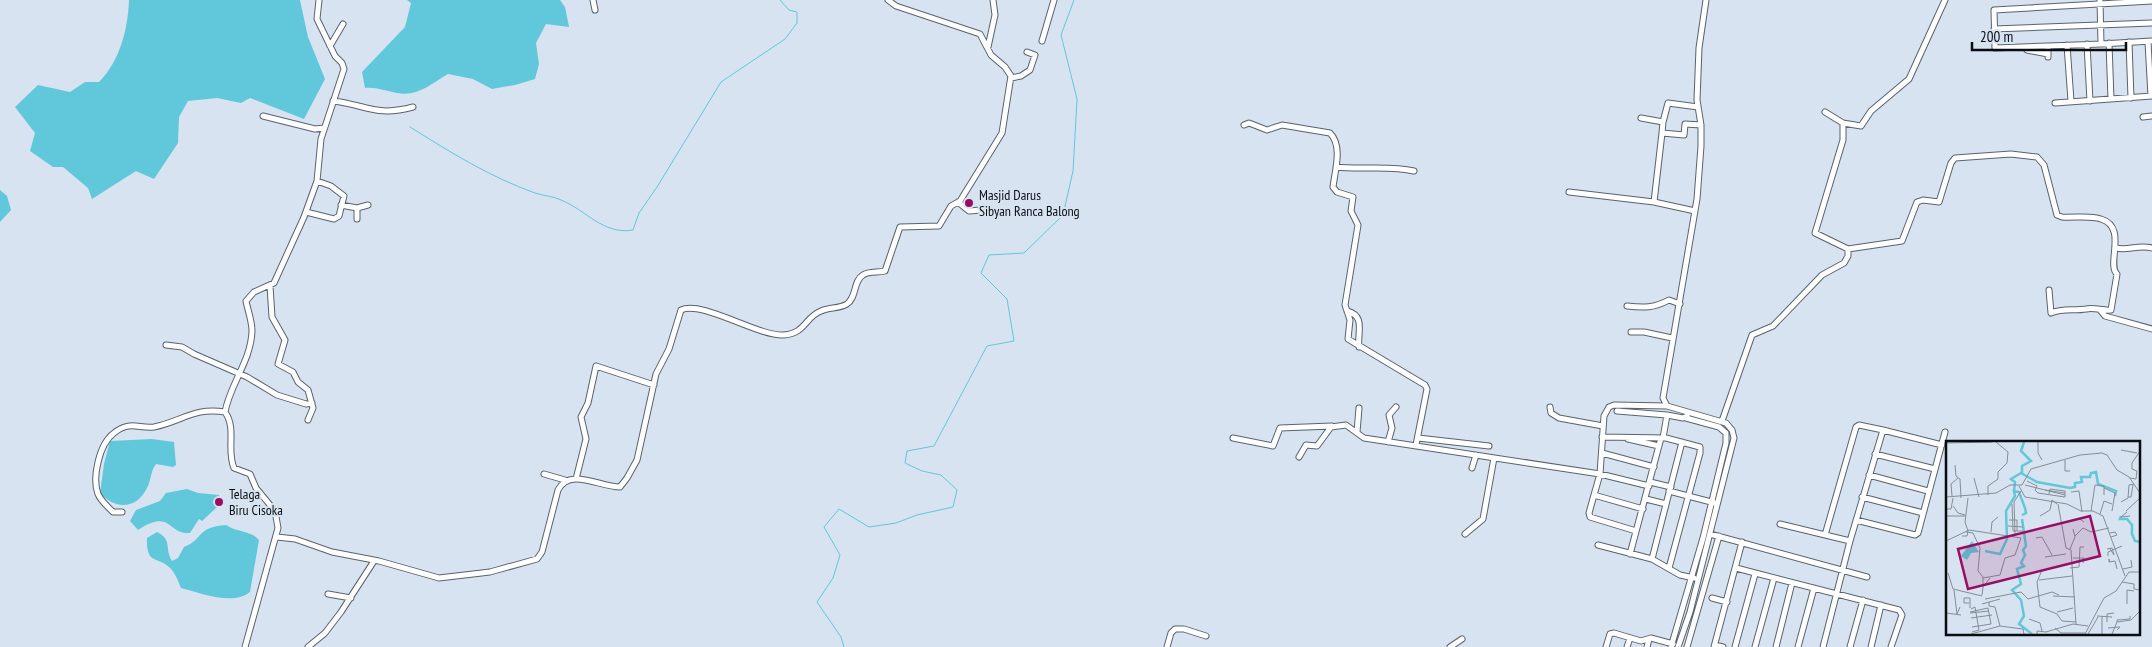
<svg xmlns="http://www.w3.org/2000/svg" width="2152" height="647" font-family="'PT Sans Narrow',sans-serif">
<style>
.water{fill:#60c8da}
.lines{fill:none;stroke-linecap:round;stroke-linejoin:round}
.stream{stroke:#60c8da;stroke-width:1}
.minor-casing{stroke:#59636e;stroke-width:7}
.minor{stroke:#fff;stroke-width:5}
.poi-dot{fill:#980c61;stroke:#d7e3f0;stroke-width:2}
.labels{text-anchor:middle;stroke-width:4;stroke-linejoin:round;paint-order:stroke}
.poi-label{font-size:14px;fill:#090d11;stroke:#d7e3f0;text-anchor:start}
.inset-river{fill:none;stroke:#60c8da;stroke-width:2.5}
.inset-road{fill:none;stroke:#858d97;stroke-width:1}
.view{fill:#980c61;fill-opacity:0.15;stroke:#980c61;stroke-width:2.5}
.inset-edge{fill:none;stroke:#090d11;stroke-width:2.5}
</style>
<rect width="100%" height="100%" fill="#d7e3f0"/>
<!-- water -->
<path class="water" d="M129 0H300L308 37 325 79 304 119 250 98 241 103 217 98 188 101 179 117 178 143 154 179 136 171 92 199 88 188 63 167H53L30 151 35 133 15 107 38 85 70 92 85 82H99C120 61 128 29 129 0Z
M407 0H560L565 7 569 27 546 24 536 43 539 64 535 79 515 85 492 89 473 79 448 74C431 84 417 97 397 93 385 91 377 87 365 88L362 72 405 27 411 3Z
M0 190 7 196 11 210 0 222Z
M152 439 174 442 176 465 173 467 156 464C151 470 151 479 148 486 137 510 116 510 100 493L104 464 110 441Z
M187 489 198 493 219 495 223 505 216 508 202 521 199 519 190 533C167 535 172 508 138 530L130 521 136 510 160 501 166 493Z
M226 525C236 532 252 531 259 540L250 592C233 606 201 593 181 588 178 581 175 572 169 567 157 556 146 565 147 538L157 532C173 540 164 548 172 561L178 558 184 547C203 540 196 527 226 525Z"/>
<g class="lines">
<!-- stream -->
<path class="stream" d="M410 127C450 152 490 177 535 193 544 196 553 196 561 200 586 210 603 235 633 230L639 213 657 187 721 82 785 39 797 23V12L789 10 780 0
M844 647 841 637 817 602 833 578 840 555 824 527 839 509 869 527 896 523 917 515 953 507 957 490 941 475 922 471 905 463 907 451 934 446 987 346 1014 341 1007 299 981 273 989 255 1024 253 1063 215 1073 171 1077 99 1061 35 1074 0"/>
<!-- minor casing -->
<g class="minor-casing">
<path id="minor" d="M593 0 595 10
M1994 29 2152 23
M1042 41 1054 0
M2129 42 2131 98
M2148 42 2151 96
M2109 43 2111 99
M2087 44 2090 101
M2101 44 2152 41
M2067 45 2071 101
M330 46 343 24
M2048 46 2101 44 2100 0
M988 47 995 15 993 0
M2027 50 2048 54
M2048 57V46L1995 48 1994 10 2152 1
M1011 78 1021 76 1030 70 1035 55 1027 52
M333 101C367 105 376 117 413 107
M2055 103 2152 96
M1825 112 1843 123 1861 126 1871 111 1909 79 1945 0
M263 116 315 129 324 128
M2143 117 2152 116
M1641 118 1663 122 1662 133 1684 135 1685 124 1701 125
M1663 122 1668 103 1698 107
M1244 125 1249 123 1267 130 1282 125 1330 133C1343 146 1335 170 1333 187L1337 192 1353 197 1351 211 1358 225 1345 305 1350 320 1348 339 1425 385 1427 389 1416 445
M1336 167C1362 170 1389 165 1414 171
M1569 192 1654 202 1695 211
M958 202 969 211 981 210
M1654 202 1662 133
M341 205 357 208V219
M357 208 368 205
M306 212 334 219 339 216 344 196 331 186 317 181
M2116 248C2129 251 2139 244 2152 248
M1848 249 1902 241 1917 202 1923 200 1939 202 1951 163 1955 158 2011 154 2037 157 2044 165 2057 215 2062 217C2075 218 2089 215 2101 219 2128 227 2106 264 2117 274L2111 310C2103 311 2094 307 2086 309 2075 311 2062 308 2051 313L2049 290
M270 286 272 317 285 340 278 364 293 372 298 382 308 390 313 408 308 420
M1627 306C1644 308 1654 308 1669 300L1680 304
M2100 310 2105 316 2152 329
M1347 311C1366 316 1357 332 1359 347
M1631 332H1644L1672 338
M166 345 182 347 194 354 247 377 277 395 306 404 312 403
M1550 407 1551 413 1559 418 1603 426
M1617 411 1667 415 1663 438
M225 412C230 384 251 361 252 331 252 321 248 311 246 301L254 292 274 283 304 217 317 181 321 139 344 69 342 63 335 56 317 19 319 0
M1667 415 1683 418 1687 416
M1722 421 1752 335 1773 326 1822 275 1844 263 1848 256V249L1815 233 1843 140V123
M1357 432 1359 408
M1602 437 1666 438 1700 447V453L1669 568
M1233 438 1273 446 1280 428 1332 426
M1418 438 1489 446
M1628 439 1659 446
M1388 442 1392 428 1389 415 1396 407
M1602 453 1654 467
M1875 454 1935 469
M1299 457 1306 445 1317 446 1331 427 1346 425 1364 438 1600 474 1649 486
M1472 468 1476 455
M544 474 565 480
M1869 475 1928 491
M576 479 586 439 581 417 588 403 596 366 654 385
M1650 482 1671 487
M1669 491 1715 503
M1594 495 1589 513 1590 517 1636 531
M1862 497 1923 513
M1646 499 1666 504
M1643 509 1594 495 1600 474 1604 416 1609 407 1614 405 1667 406
M122 512H113C108 507 101 501 98 494 92 478 99 444 114 433 130 420 139 429 154 427 183 421 194 407 225 412 237 429 226 449 234 468L250 474 256 488 275 511 278 528 245 647
M1856 520 1915 535 1918 533 1945 432
M1780 524 1850 541
M1465 534 1483 519 1494 458
M1710 534 1867 577
M1825 535 1856 427 1859 425 1883 430
M277 537 295 539 332 552 379 561 439 578 490 572 537 559 542 552 558 490C570 467 599 487 620 487L627 478 637 460 656 374 669 349 681 310C702 300 759 337 784 335 806 333 805 317 821 311 829 307 839 309 847 304 857 297 853 281 863 275 869 271 878 273 885 271L900 227 939 226 951 206 960 201 1002 133 1011 76 1005 67 991 55 980 34 896 6 888 0
M1598 545 1652 559 1680 575 1694 578
M1630 554 1661 438
M1652 559 1682 442
M1736 568 1899 610 1902 615 1891 647
M328 594 351 598
M1712 598 1727 602
M1715 645 1723 647
M308 647 325 633 341 612 374 561
M1167 647 1171 633 1175 629H1184L1206 636
M1450 647 1462 639
M1606 647 1610 634 1614 633 1641 641 1651 638 1673 644
M1627 647 1630 638
M1647 647 1649 639
M1671 647 1703 538 1726 443V433L1719 427 1686 418
M1678 647 1690 612 1734 438 1732 430 1726 423 1667 406 1663 398 1697 199 1701 146V125L1697 100 1699 48 1706 0
M1687 647 1719 536
M1714 647 1742 542
M1735 647 1755 574
M1755 647 1774 578
M1776 647 1792 583
M1798 647 1814 588
M1823 647 1850 541 1883 430 1942 445
M1850 647 1863 600
M1871 647 1881 605"/>
</g>
<!-- minor -->
<use href="#minor" class="minor"/>
</g>
<!-- markers -->
<g class="poi-dot">
<circle cx="969" cy="203" r="5"/>
<circle cx="219" cy="502" r="5"/>
</g>
<g class="labels">
<!-- poi labels -->
<g class="poi-label">
<text x="979" y="200">Masjid Darus<tspan x="979" dy="16">Sibyan Ranca Balong</tspan></text>
<text x="229" y="499">Telaga<tspan x="229" dy="16">Biru Cisoka</tspan></text>
</g>
</g>
<!-- overview -->
<g transform="translate(1946 441)">
<rect width="194" height="194" fill="#d7e3f0"/>
<path d="M26 100 33 111 25 112 21 119 15 115Z" fill="#60c8da"/>
<path class="inset-river" d="M75 32 91 41 124 47 129 46V42L136 41 135 36H144L145 32 150 31 152 43 170 50 169 55M76 32V25L85 20 75 10 78 1M68 50 69 41 65 38 75 32M175 75 174 78H181L186 84V93L189 100 194 101M76 78 80 105 77 109 79 114 75 122 78 125 71 128 75 143 66 149 75 159 78 175 73 183 86 193M39 110 54 113 61 98 60 70 69 55 68 50 73 51 79 67 80 72 76 74"/>
<path class="inset-road" d="M92 1V12L96 19M0 2 46 1M175 9 191 12M119 19V30H124M9 24 10 35 14 38 15 57M28 37 33 56M184 37 190 38 191 30 186 28V22L194 10M81 40 91 45 89 49 92 52 112 55 119 56V50L104 48 103 53M79 44 119 54M73 45 79 56 121 63 135 70H147L157 75 179 135M158 47 169 52 166 70M99 49 119 52M125 51 133 50 136 71M42 54V45L52 38V31L61 22 62 11 50 1M6 55 5 43 12 37M0 56 50 52 64 44H76L85 28 134 14 156 12 161 14 171 29 183 36 194 52M182 56H185L187 44M175 61 182 57 183 44 188 43M66 63 67 90H77M112 63 120 107 125 109 130 183M7 65 12 72 19 74M0 68H5L7 57M145 70 149 44 158 45V54M180 70 194 57M181 71 175 76 184 75M154 73 158 60 166 63M0 75H20M94 75 104 69 106 59 111 63M63 79H71V90M138 81 134 78 145 75M62 85 77 86M20 91 27 92 34 107 32 130 37 136V145M45 91 46 81 52 76M164 92 169 91 171 94 165 96M69 93 68 61 75 50M16 95H21L22 90 19 81 22 57M129 95 137 87 145 91 163 87M90 97 96 96 106 114M0 100 23 89 75 97 69 114 59 117 54 134 37 137M124 108 129 96 127 88M161 108 166 107 168 114 164 108M162 115V111L176 105M99 116 120 113M127 117H138L137 122M164 121 163 118V121L169 120 171 128M124 127 133 126 134 106H138M177 128 186 126 185 119M96 129 91 141 94 166 111 173 116 180 130 181M2 132 7 148 36 155M93 139 126 135M176 141 188 143V148L194 149M8 149 11 173 14 166M36 154 37 146 44 137M107 155 129 156M39 158 75 151 82 158 106 151 113 154M23 162H18V157H24V167M36 163 54 158M181 163V149L188 150M25 168 29 166 33 189 26 191M24 171 42 167 45 183 26 186M111 171 127 167M0 172 15 174M24 172 43 170M151 175 166 176M25 177 46 174M83 178 94 182 96 190M161 181V173L168 172M171 181V179L184 178V175M54 185 77 188 78 193M109 187 115 192H139M162 187 174 186 171 189M25 193 54 185 49 166 43 165V161M91 193V190L100 191 127 183 142 185M139 193 158 157 170 150 183 131H194M142 193 152 176M156 193V176M166 193 171 181 185 179 194 170"/>
<path class="view" d="M144 75 154 115 22 148 12 108Z"/>
<rect width="194" height="194" class="inset-edge"/>
</g>
<!-- scale -->
<path d="M1972 42v8h154v-8" fill="none" stroke="#090d11" stroke-width="2.5"/>
<text x="1980" y="42" font-size="15" fill="#090d11" stroke="#d7e3f0" stroke-width="4" paint-order="stroke">200 m</text>
</svg>
